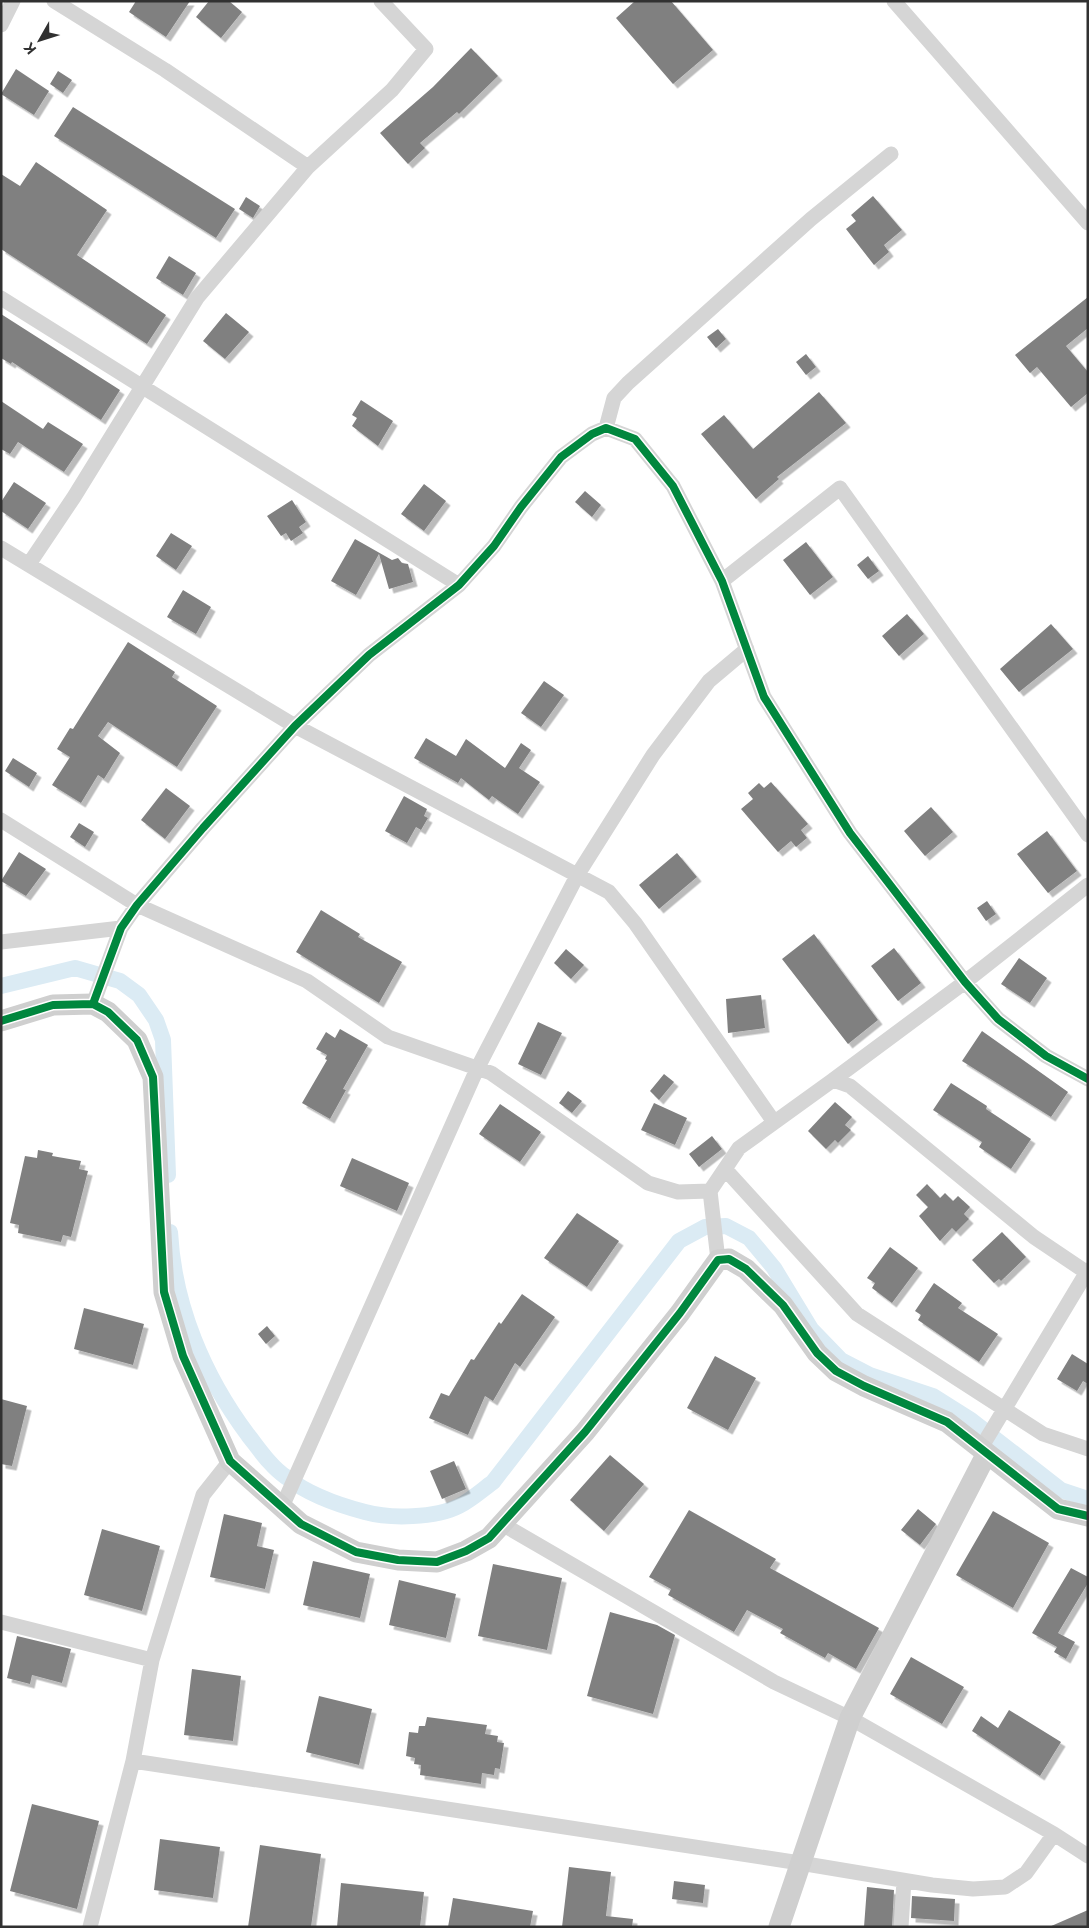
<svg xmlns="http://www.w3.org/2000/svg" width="1089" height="1928" font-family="Inter,sans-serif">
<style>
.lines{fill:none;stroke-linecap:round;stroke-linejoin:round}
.canal{stroke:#dbebf4;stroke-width:16}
.building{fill:#808080;filter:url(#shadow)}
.street{stroke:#d5d5d5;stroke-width:15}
.secondary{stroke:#cfcfcf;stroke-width:21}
.cycleway-casing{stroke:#fff;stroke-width:11}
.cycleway{stroke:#00873e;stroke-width:8}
</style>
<defs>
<filter id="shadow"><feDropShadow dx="4.5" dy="4.5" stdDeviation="0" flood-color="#0004"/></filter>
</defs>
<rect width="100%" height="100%" fill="#fff"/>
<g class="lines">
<!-- canal -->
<path class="canal" d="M1 986 75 968 120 981 139 995 156 1020 163 1040 168 1175
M170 1232C174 1306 204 1376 248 1435 259 1449 271 1467 286 1477 309 1495 338 1505 365 1512 390 1519 436 1518 459 1506 471 1500 482 1490 493 1482L679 1241 705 1227 726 1226 749 1238 774 1268 811 1329 841 1360 870 1375 933 1396 971 1420 1061 1490 1088 1499"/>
</g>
<!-- building -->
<path class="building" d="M136 1H190L166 37 129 12Z
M209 1H229L242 12 221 38 196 17Z
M635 1H671L713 50 673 84 616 18Z
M471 48 498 76 459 114 457 112 420 143 425 148 408 164 380 133 433 87Z
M16 69 49 91 34 115 1 94Z
M58 71 72 80 63 93 50 84Z
M73 107 235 209 216 238 54 136Z
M36 162 107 210 77 255 166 315 147 344 1 249V174L20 186Z
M873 196 902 230 884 245 889 252 874 265 846 229 856 221 851 215Z
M246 197 260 206 253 218 239 209Z
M169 256 196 273 183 295 156 278Z
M1088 297V328L1066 346 1088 372V393L1071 407 1037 367 1030 373 1015 355Z
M226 313 249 332 225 359 203 341Z
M1 314 120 390 101 420 12 362 11 364 1 358Z
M718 329 726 339 716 348 707 337Z
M806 354 816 367 806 375 796 362Z
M819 392 846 423 777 477 779 479 756 499 701 434 724 415 753 449Z
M361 400 393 421 378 446 352 426 357 418 352 415Z
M1 401 43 429 48 422 83 444 64 472 18 442 10 454 1 449Z
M14 482 46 503 28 529 1 511V502Z
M424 484 446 501 424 531 401 514Z
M585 491 601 505 592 517 575 502Z
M292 500 306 522 299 527 303 533 291 541 286 533 281 536 267 516Z
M171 533 192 546 176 570 156 556Z
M355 539 392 560 398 558 402 563 408 564 413 582 389 589 379 554 356 595 331 581Z
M806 542 833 577 810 595 783 560Z
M868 556 879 571 868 579 857 565Z
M183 590 211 607 196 634 167 617Z
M907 614 924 634 899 656 882 636Z
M1051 624 1073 649 1019 692 1000 669Z
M128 642 175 672 172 677 217 706 177 767 108 722 98 736 120 753 104 779 98 775 81 803 52 785 70 757 57 749 70 728 73 729Z
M544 681 564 695 541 727 521 713Z
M426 738 456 756 466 739 505 768 521 743 531 750 519 768 540 782 518 814 492 796 489 800 461 778 458 783 414 758Z
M13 758 37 773 29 787 5 771Z
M771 782 808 824 801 830 807 838 796 847 791 841 778 852 741 809 753 799 748 793 759 783 764 788Z
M166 788 190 806 165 839 141 820Z
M404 796 427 809 424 816 428 818 421 830 416 827 407 843 385 831Z
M931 807 953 832 925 856 904 831Z
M79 823 94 832 85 847 70 837Z
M1047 831 1077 871 1048 893 1017 854Z
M19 852 46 869 26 896 1 881Z
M677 853 697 877 659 909 639 885Z
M987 901 996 914 986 921 977 908Z
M321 910 360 934 358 937 402 962 379 1003 296 952Z
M814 934 878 1020 848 1044 782 959Z
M894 948 921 983 898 1001 871 966Z
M566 949 584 965 571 979 554 963Z
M1019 958 1047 978 1030 1003 1001 984Z
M761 995 765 1028 728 1033 726 999Z
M538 1022 562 1033 541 1075 518 1064Z
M340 1029 368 1045 343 1089 346 1090 330 1119 302 1103 327 1060 325 1059 327 1055 316 1049 326 1032 335 1038Z
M982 1031 1068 1092 1051 1117 962 1061Z
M664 1074 674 1082 659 1100 650 1091Z
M951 1083 987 1106 986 1109 1031 1139 1011 1169 979 1147 982 1142 933 1110Z
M568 1091 582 1101 572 1113 559 1103Z
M835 1102 852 1117 845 1125 851 1130 838 1143 835 1140 826 1149 808 1131Z
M654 1103 687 1118 675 1145 641 1130Z
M500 1104 541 1132 520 1162 479 1134Z
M712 1136 722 1149 699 1167 689 1154Z
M38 1150 53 1153 52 1156 81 1161 79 1169 88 1171 71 1237 63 1235 61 1242 18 1233 19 1225 10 1223 25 1156 37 1158Z
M352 1158 409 1183 397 1211 340 1186Z
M927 1184 940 1198 945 1193 953 1201 958 1196 970 1207 964 1214 969 1219 956 1232 952 1228 940 1241 919 1216 928 1207 916 1195Z
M577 1213 619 1241 587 1287 544 1258Z
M1002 1232 1026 1257 1001 1281 999 1279 994 1283 972 1260Z
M890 1247 918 1268 892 1303 872 1288 875 1283 867 1278Z
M934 1283 962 1303 958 1308 998 1334 979 1362 918 1320 921 1315 915 1311Z
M522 1294 555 1317 520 1367 515 1363 493 1401 485 1396 468 1435 429 1418 441 1393 449 1396 471 1359 474 1360 499 1322 501 1324Z
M84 1308 144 1324 133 1365 74 1349Z
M267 1326 275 1336 266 1344 258 1334Z
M1072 1354 1088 1364V1384L1083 1381 1077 1391 1057 1379Z
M715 1356 756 1378 728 1430 687 1408Z
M1 1399 27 1406 12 1466 1 1464Z
M610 1455 644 1484 604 1531 570 1500Z
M454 1461 466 1489 442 1499 430 1471Z
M918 1509 936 1524 920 1545 901 1530Z
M689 1510 776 1559 770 1568 879 1628 856 1669 828 1653 825 1658 780 1633 783 1629 747 1610 734 1632 668 1595 671 1589 649 1577Z
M993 1511 1049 1543 1013 1608 956 1575Z
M224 1514 262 1523 257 1546 274 1550 265 1589 210 1577Z
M102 1529 160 1546 142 1611 84 1595Z
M313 1561 370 1574 360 1618 303 1605Z
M493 1564 562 1578 547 1650 478 1636Z
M1071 1568 1088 1577V1583L1058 1633 1075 1642 1066 1659 1054 1652 1057 1647 1032 1633Z
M399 1580 456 1594 446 1638 389 1625Z
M610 1612 657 1625 675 1635 653 1714 587 1696Z
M17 1636 71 1649 62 1683 32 1675 30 1684 7 1678Z
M911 1657 964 1687 942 1724 890 1694Z
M192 1669 241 1676 233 1741 184 1735Z
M319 1696 372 1709 359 1765 306 1752Z
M1009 1710 1061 1742 1040 1776 972 1731 981 1716 998 1728Z
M427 1717 487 1725 485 1734 498 1736 497 1742 504 1743 500 1769 495 1768 494 1775 482 1773 481 1784 420 1775 421 1765 414 1764 415 1758 406 1756 409 1732 418 1733 419 1726H425Z
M32 1804 99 1821 77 1909 10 1891Z
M160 1839 220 1847 213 1898 154 1890Z
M260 1845 321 1854 311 1927H248Z
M569 1867 611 1872 606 1916 633 1919 632 1927H562Z
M674 1881 705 1885 703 1903 672 1899Z
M341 1883 424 1892 420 1927H337Z
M867 1887 894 1890 892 1927H864Z
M912 1896 955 1899 954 1921 911 1918Z
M453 1898 533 1911 530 1927H448Z
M1088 1910V1927H1049Z"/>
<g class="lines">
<!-- street -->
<path class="street" d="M54 1 165 70 308 167
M894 1 1088 223
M1 25 13 1
M1 298 459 585
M606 428 614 398 628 383 811 219 891 154
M1 548 295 726 609 892 635 923 774 1122
M29 564 74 497 197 298 308 167 392 90 426 49 381 1
M722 581 840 488 1088 835
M1 820 137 905 307 981 388 1037 491 1073 648 1183 678 1192 710 1191
M1 942 121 928
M93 1004 121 928 137 905 203 828 295 726 369 655 459 585 494 546 521 507 561 457 592 434 606 428 635 439 673 486 722 581 764 697 850 833 965 982 998 1019 1046 1056 1088 1079
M833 1080 965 982 1088 885
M725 1169 857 1314 1043 1434 1088 1449
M718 1260 710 1191 739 1148 833 1080 850 1086 1034 1237 1086 1272
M981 1448 1088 1270
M282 1507 477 1069 578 874 653 755 709 681 747 649
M502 1524 774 1682 850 1718 1054 1834 1088 1856
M1 1622 152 1660
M133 1761 800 1863 932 1885 973 1889 1005 1887 1026 1873 1054 1834
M90 1927 133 1761 152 1660 203 1495 230 1461
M901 1927 904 1881"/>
<!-- secondary -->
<path class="secondary" d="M1 1021 53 1005 93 1004 108 1012 137 1040 153 1077 164 1292 183 1356 230 1461 301 1524 356 1552 398 1560 437 1562 466 1551 489 1538 585 1432 680 1313 718 1260 729 1259 746 1269 783 1305 817 1353 836 1371 864 1386 947 1422 1058 1509 1088 1516
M779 1927 850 1718 987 1453"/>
<!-- cycleway casing -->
<g class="cycleway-casing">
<path id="cycleway" d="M93 1004 121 928 137 905 203 828 295 726 369 655 459 585 494 546 521 507 561 457 592 434 606 428 635 439 673 486 722 581 764 697 850 833 965 982 998 1019 1046 1056 1088 1079
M1 1021 53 1005 93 1004 108 1012 137 1040 153 1077 164 1292 183 1356 230 1461 301 1524 356 1552 398 1560 437 1562 466 1551 489 1538 585 1432 680 1313 718 1260 729 1259 746 1269 783 1305 817 1353 836 1371 864 1386 947 1422 1058 1509 1088 1516"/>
</g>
<!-- cycleway -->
<use href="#cycleway" class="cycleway"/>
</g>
<!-- border -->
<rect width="1089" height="1928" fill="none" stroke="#313131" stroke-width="5"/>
<!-- north arrow -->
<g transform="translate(40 40) rotate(231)" stroke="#ffffff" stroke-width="4" paint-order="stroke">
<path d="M0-4L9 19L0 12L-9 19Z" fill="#313131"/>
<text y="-8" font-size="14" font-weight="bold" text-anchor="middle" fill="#313131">K</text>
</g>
</svg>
